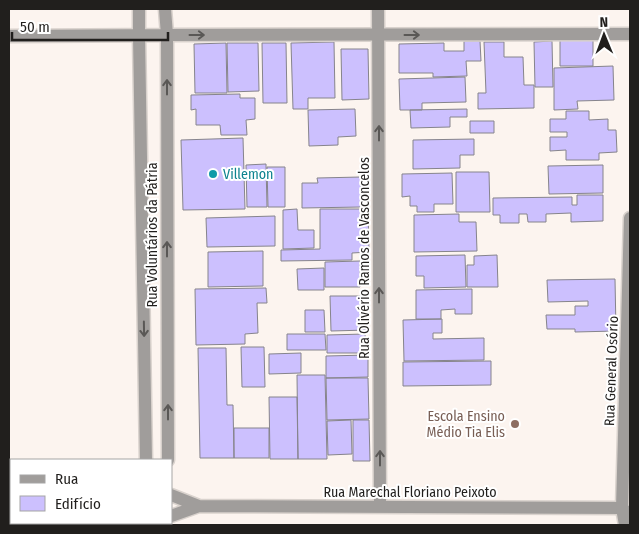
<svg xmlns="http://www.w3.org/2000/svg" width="639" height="534" font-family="'Fira Sans Condensed',sans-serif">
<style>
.building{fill:#ccc0fe;stroke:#86848c}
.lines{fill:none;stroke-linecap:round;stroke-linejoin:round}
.minor-casing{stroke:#d9d2cd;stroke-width:15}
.tertiary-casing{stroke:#d9d2cd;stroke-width:15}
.minor{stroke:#a09d9b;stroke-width:12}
.tertiary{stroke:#a09d9b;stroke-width:12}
.oneway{stroke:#5a5856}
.culture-dot{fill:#0f9aa8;stroke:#fff;stroke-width:2}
.education-dot{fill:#8d6e63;stroke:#fff;stroke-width:2}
.labels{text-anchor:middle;stroke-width:4;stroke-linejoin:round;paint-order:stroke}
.culture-label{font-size:14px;fill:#0d838f;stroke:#fff;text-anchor:start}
.street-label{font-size:14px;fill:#211f1d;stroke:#fff}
.education-label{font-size:14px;fill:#785e54;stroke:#fff;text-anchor:end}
</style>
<rect width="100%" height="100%" fill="#fcf4ef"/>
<!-- building -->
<path class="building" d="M593 39V66H560V40Z
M464 41H480L481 61H466L467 76 433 77V73H399V44L444 43V51H464Z
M552 41 553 87H535L534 42Z
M334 42 335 98H308V109H293L291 43Z
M484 42H504V57H523L524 85H534V108L478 109V93H486Z
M226 43 227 93H195L194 44Z
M227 43H258L259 91 228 92Z
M262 43H286L287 103H263Z
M341 49H368L369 99 342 100Z
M613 66 614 100 577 101 578 109 554 110V68Z
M465 77 466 102 422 103V110H400L399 79Z
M240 94V98H255V119L246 120 247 135H221L220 125H196V109L191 110V95Z
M355 109 356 136 338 137V145L309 146 308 110Z
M467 109V117H450V127L411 128 410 110Z
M566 111H589V120L608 119V130H616L617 152 599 153V160H566V150L550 151V137H567V132H550V119H566Z
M470 121H494V133H470Z
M243 138 245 209 183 210 181 140Z
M474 139V155H460V168L413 169V140Z
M266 164 267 207H247L246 165Z
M603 165V193L549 194 548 166Z
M267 167H285V207H268Z
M456 172H489L490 212H456Z
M452 173 453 204H434V212H417V206H410V196L402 197V174Z
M361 177V207L302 208V183H318L317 178Z
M577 195H603V221L571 222V213L546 214V222H528L527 214H519V223H500V215H493V198L572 197V205H577Z
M297 209 298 230H314V248L283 249V210Z
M320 209H368L369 252 352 253V260L281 261V250L320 249Z
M459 214V222H476L477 251 414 252V215Z
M275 216V246L207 247 206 218Z
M263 251V286L208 287V252Z
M465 255 466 287 424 288V276H416V256Z
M497 255 498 287H467V265H474V256Z
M360 261V287H325V262Z
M324 268V290H298L297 269Z
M615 279 616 331 575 332V329H547L546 315H575V306H588V301L548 302 547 280Z
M266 288 267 303H257L258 333 245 334V344L196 345 195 289Z
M472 289V314H455V309L441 310V319H416V290Z
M330 296H367L368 330 331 331Z
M305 310H324L325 332H305Z
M442 319V333H433V339L484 338V360L404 361 403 320Z
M287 334H325L326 350H287Z
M365 334 366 353H327V335Z
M241 347H264L265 387H242Z
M198 348H226L227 405H233L234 458H200Z
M301 353V373L269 374V354Z
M368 355V377L326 378V356Z
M491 361V385L403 386V362Z
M297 375H325L327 459H298Z
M326 378H368L369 419 327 420Z
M269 397H297L298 459H270Z
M351 420 352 454 328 455 327 421Z
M353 420H369L370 461H353Z
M234 428H269V458H234Z"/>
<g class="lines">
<!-- minor casing -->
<g class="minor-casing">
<path id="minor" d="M378 9 380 507
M167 35 168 460
M139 36 146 460
M9 494H11
M171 495 199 506 622 508 630 515
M171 516 199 506
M9 518H11
M148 523V525"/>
</g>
<!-- tertiary casing -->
<g class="tertiary-casing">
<path id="tertiary" d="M139 9V36
M165 9 167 35
M9 36 167 35 630 34
M625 525 622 508 630 218"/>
</g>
<!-- minor -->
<use href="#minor" class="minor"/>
<!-- tertiary -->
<use href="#tertiary" class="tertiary"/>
</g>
<!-- one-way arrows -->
<defs><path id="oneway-shaft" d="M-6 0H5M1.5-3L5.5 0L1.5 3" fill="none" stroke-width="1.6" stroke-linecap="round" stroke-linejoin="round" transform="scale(1.25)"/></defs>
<g class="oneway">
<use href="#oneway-shaft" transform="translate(197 35)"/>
<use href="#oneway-shaft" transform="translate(412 35)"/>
<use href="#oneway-shaft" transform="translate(167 87) rotate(-90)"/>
<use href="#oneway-shaft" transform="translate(379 133) rotate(-90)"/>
<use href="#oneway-shaft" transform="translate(167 249) rotate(-90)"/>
<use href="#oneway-shaft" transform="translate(379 295) rotate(-90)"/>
<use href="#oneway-shaft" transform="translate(144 329) rotate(89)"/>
<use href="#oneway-shaft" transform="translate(168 412) rotate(-90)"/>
<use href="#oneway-shaft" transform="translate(380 458) rotate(-90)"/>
</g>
<!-- markers -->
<circle class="culture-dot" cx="213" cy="174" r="5"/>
<circle class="education-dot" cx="515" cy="424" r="5"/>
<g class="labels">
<!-- culture labels -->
<g class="culture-label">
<text x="223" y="179">Villemon</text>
</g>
<!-- street labels -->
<g class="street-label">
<text transform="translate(152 235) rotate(-90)" y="5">Rua Voluntários da Pátria</text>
<text transform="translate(364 258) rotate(-90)" y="5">Rua Olivério Ramos de Vasconcelos</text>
<text transform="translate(611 371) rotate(-88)" y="5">Rua General Osório</text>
<text x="410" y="497">Rua Marechal Floriano Peixoto</text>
</g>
<!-- education labels -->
<g class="education-label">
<text x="505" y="421">Escola Ensino<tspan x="505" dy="16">Médio Tia Elis</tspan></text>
</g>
</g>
<!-- border -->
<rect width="639" height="534" fill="none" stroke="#211f1d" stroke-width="20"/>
<!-- legend -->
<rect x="10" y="459" width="162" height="65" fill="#ffffff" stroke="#a6a5a5"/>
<rect x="20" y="475" width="25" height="8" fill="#a09d9b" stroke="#a6a5a5"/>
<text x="55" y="484" font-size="15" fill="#211f1d">Rua</text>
<rect x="20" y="496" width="25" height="15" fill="#ccc0fe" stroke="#a6a5a5"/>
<text x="55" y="509" font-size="15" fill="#211f1d">Edifício</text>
<!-- north arrow -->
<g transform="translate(604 35) rotate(359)" stroke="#ffffff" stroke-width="4" paint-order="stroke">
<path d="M0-4L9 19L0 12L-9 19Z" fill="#211f1d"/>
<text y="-8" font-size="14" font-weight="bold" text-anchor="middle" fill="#211f1d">N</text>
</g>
<!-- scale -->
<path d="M12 32v8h156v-8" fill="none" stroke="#211f1d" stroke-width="2.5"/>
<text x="20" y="32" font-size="15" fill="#211f1d" stroke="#ffffff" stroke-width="4" paint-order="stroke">50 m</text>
</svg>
